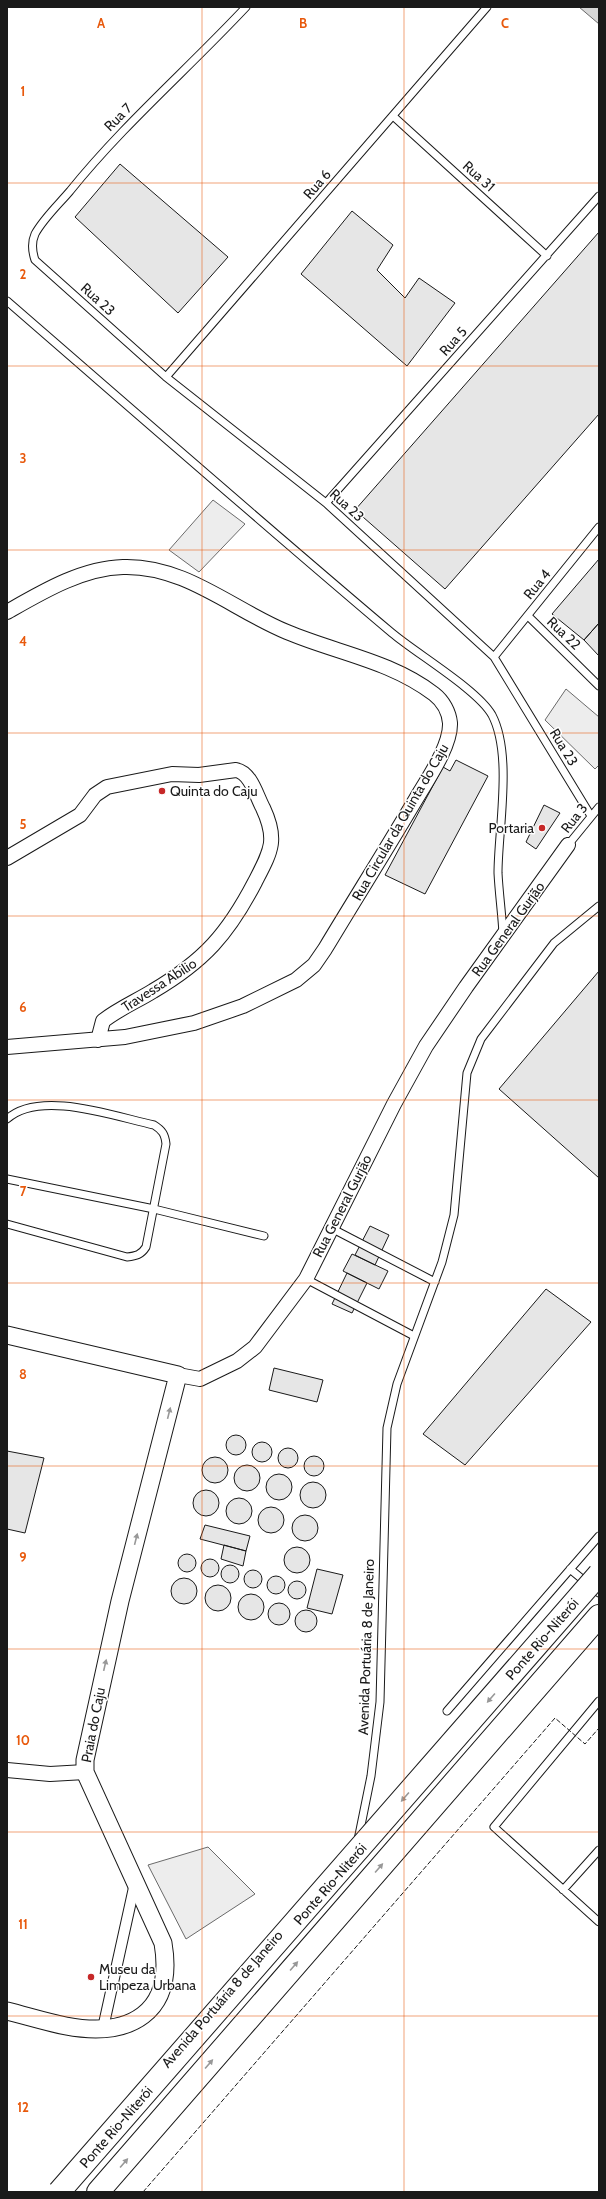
<svg xmlns="http://www.w3.org/2000/svg" width="606" height="2199" font-family="Cabin,sans-serif">
<style>
.built{fill:#ededed;stroke:#6a6a6a}
.water{fill:#d7d7d7;stroke:#6a6a6a}
.building{fill:#e6e6e6;stroke:#1a1a1a}
.lines{fill:none;stroke-linecap:round;stroke-linejoin:round}
.service-casing{stroke:#1a1a1a;stroke-width:9}
.pedestrian-casing{stroke:#1a1a1a;stroke-width:12}
.minor-casing{stroke:#1a1a1a;stroke-width:16}
.tertiary-casing{stroke:#1a1a1a;stroke-width:19}
.motorway-casing{stroke:#1a1a1a;stroke-width:24}
.service{stroke:#fff;stroke-width:7}
.pedestrian{stroke:#fff;stroke-width:10}
.minor{stroke:#fff;stroke-width:14}
.tertiary{stroke:#fff;stroke-width:17}
.motorway{stroke:#fff;stroke-width:22}
.motorway-bridge-casing{stroke:#1a1a1a;stroke-width:24;stroke-linecap:butt}
.motorway-bridge{stroke:#fff;stroke-width:22}
.fence{stroke:#1a1a1a;stroke-width:1;stroke-dasharray:5 2;stroke-linecap:butt}
.oneway{fill:#989898}
.grid{fill:none;stroke:#e8590c;stroke-width:1;stroke-opacity:0.55}
.poi-dot{fill:#c62828;stroke:#fff;stroke-width:1.5}
.labels{text-anchor:middle;stroke-width:3;stroke-linejoin:round;paint-order:stroke}
.street-label{font-size:14px;fill:#1a1a1a;stroke:#fff}
.poi-label{font-size:14px;fill:#1a1a1a;stroke:#fff;text-anchor:start}
.grid-label{font-size:13px;text-anchor:middle;font-weight:bold;fill:#e8590c;stroke:#fff;stroke-width:3;stroke-linejoin:round;paint-order:stroke}
</style>
<rect width="100%" height="100%" fill="#fff"/>
<!-- built -->
<path class="built" d="M213 500 245 524 199 572 169 550Z
M566 689 599 717V765L595 769 545 720Z
M208 1847 255 1894 186 1939 148 1865Z"/>
<!-- water -->
<path class="water" d="M579 7H599V24Z"/>
<!-- building -->
<path class="building" d="M120 164 228 257 178 313 75 217Z
M352 211 393 245 377 270 405 298 419 278 455 303 407 366 301 274Z
M599 232V414L445 589 355 510Z
M599 559V623L584 640 552 614Z
M599 623V656L584 640Z
M456 760 488 776 425 894 385 875 443 767 450 771Z
M544 805 560 813 536 849 526 842Z
M599 971V1178L499 1089Z
M370 1226 389 1235 375 1265 355 1255Z
M352 1254 388 1271 379 1289 343 1271Z
M347 1273 367 1283 352 1313 332 1304Z
M546 1289 591 1322 465 1465 423 1434Z
M274 1368 323 1380 317 1402 269 1390Z
M226 1445a10 10 0 1 1 20 0a10 10 0 1 1-20 0Z
M252 1452a10 10 0 1 1 20 0a10 10 0 1 1-20 0Z
M278 1458a10 10 0 1 1 20 0a10 10 0 1 1-20 0Z
M7 1451 44 1458 25 1533 7 1529Z
M304 1466a10 10 0 1 1 20 0a10 10 0 1 1-20 0Z
M202 1470a13 13 0 1 1 26 0a13 13 0 1 1-26 0Z
M234 1478a13 13 0 1 1 26 0a13 13 0 1 1-26 0Z
M266 1487a13 13 0 1 1 26 0a13 13 0 1 1-26 0Z
M300 1495a13 13 0 1 1 26 0a13 13 0 1 1-26 0Z
M193 1503a13 13 0 1 1 26 0a13 13 0 1 1-26 0Z
M226 1511a13 13 0 1 1 26 0a13 13 0 1 1-26 0Z
M258 1520a13 13 0 1 1 26 0a13 13 0 1 1-26 0Z
M292 1528a13 13 0 1 1 26 0a13 13 0 1 1-26 0Z
M205 1525 250 1536 246 1551 200 1539Z
M224 1545 246 1551 243 1566 221 1559Z
M284 1560a13 13 0 1 1 26 0a13 13 0 1 1-26 0Z
M178 1563a9 9 0 1 1 18 0a9 9 0 1 1-18 0Z
M201 1568a9 9 0 1 1 18 0a9 9 0 1 1-18 0Z
M221 1574a9 9 0 1 1 18 0a9 9 0 1 1-18 0Z
M317 1569 343 1575 332 1614 307 1608Z
M244 1579a9 9 0 1 1 18 0a9 9 0 1 1-18 0Z
M267 1585a9 9 0 1 1 18 0a9 9 0 1 1-18 0Z
M171 1591a13 13 0 1 1 26 0a13 13 0 1 1-26 0Z
M288 1590a9 9 0 1 1 18 0a9 9 0 1 1-18 0Z
M205 1598a13 13 0 1 1 26 0a13 13 0 1 1-26 0Z
M238 1607a13 13 0 1 1 26 0a13 13 0 1 1-26 0Z
M268 1614a11 11 0 1 1 22 0a11 11 0 1 1-22 0Z
M295 1621a11 11 0 1 1 22 0a11 11 0 1 1-22 0Z"/>
<g class="lines">
<!-- service casing -->
<g class="service-casing">
<path id="service" d="M246 7C188 69 123 125 70 191 59 204 43 219 35 234 31 243 32 251 35 260L166 377 326 503 494 657 591 816
M393 116 547 256
M7 301C135 412 263 524 392 633 417 654 478 690 492 715 513 755 498 830 498 873 499 893 502 914 503 934
M166 377 487 7
M326 503 599 196
M528 616 599 686
M494 657 599 527
M568 845 599 807
M7 1119C40 1089 116 1117 154 1125 162 1130 165 1134 166 1144L146 1247C141 1255 136 1256 127 1257L7 1224
M7 1179 154 1209 264 1236
M331 1228 435 1282
M306 1279 414 1336
M570 1569 599 1593
M599 1701 494 1827 599 1922
M447 1711 599 1536
M358 1840 371 1776 380 1702 387 1428 397 1384 442 1262 454 1215 467 1073 481 1039 554 943 599 906
M563 1890 599 1850"/>
</g>
<!-- pedestrian casing -->
<g class="pedestrian-casing">
<path id="pedestrian" d="M103 2028 135 1883"/>
</g>
<!-- minor casing -->
<g class="minor-casing">
<path id="minor" d="M7 612C42 592 82 568 123 567 185 565 233 610 287 632 337 653 391 661 434 694 443 701 449 712 450 723 451 746 427 780 416 799 386 850 355 899 325 949L314 965 296 980 243 1006 194 1023 125 1037 7 1047
M7 858 80 815 95 795 107 787 172 774 199 775 236 770C251 773 256 795 263 808 278 840 271 851 255 882 228 934 204 961 153 991 137 1001 118 1009 103 1021L98 1040
M178 1375 200 1379 237 1361 255 1347 306 1279 394 1104 426 1046 466 987 568 845
M7 1770 50 1774 85 1772"/>
</g>
<!-- tertiary casing -->
<g class="tertiary-casing">
<path id="tertiary" d="M7 1335 178 1375 120 1601 85 1760V1772L163 1943C175 2013 130 2038 66 2026 46 2022 27 2016 7 2011"/>
</g>
<!-- motorway casing -->
<g class="motorway-casing">
<path id="motorway" d="M98 2192 599 1616"/>
</g>
<!-- service -->
<use href="#service" class="service"/>
<!-- pedestrian -->
<use href="#pedestrian" class="pedestrian"/>
<!-- minor -->
<use href="#minor" class="minor"/>
<!-- tertiary -->
<use href="#tertiary" class="tertiary"/>
<!-- motorway -->
<use href="#motorway" class="motorway"/>
<!-- motorway-bridge casing -->
<g class="motorway-bridge-casing">
<path id="motorway-bridge" d="M59 2192 599 1574"/>
</g>
<!-- motorway-bridge -->
<use href="#motorway-bridge" class="motorway-bridge"/>
<!-- fence -->
<path class="fence" d="M143 2192 555 1718 585 1744 599 1728"/>
</g>
<!-- one-way arrows -->
<defs><path id="oneway-solid" d="M-6-.8H1V-3.2L6.5 0L1 3.2V.8H-6Z"/></defs>
<g class="oneway">
<use href="#oneway-solid" transform="translate(169 1413) rotate(-76)"/>
<use href="#oneway-solid" transform="translate(136 1539) rotate(-76)"/>
<use href="#oneway-solid" transform="translate(105 1665) rotate(-77)"/>
<use href="#oneway-solid" transform="translate(491 1698) rotate(131)"/>
<use href="#oneway-solid" transform="translate(405 1797) rotate(131)"/>
<use href="#oneway-solid" transform="translate(379 1868) rotate(-49)"/>
<use href="#oneway-solid" transform="translate(294 1966) rotate(-49)"/>
<use href="#oneway-solid" transform="translate(209 2064) rotate(-49)"/>
<use href="#oneway-solid" transform="translate(124 2163) rotate(-49)"/>
</g>
<!-- grid -->
<path class="grid" d="M202 7V2192M404 7V2192M7 183H599M7 366H599M7 550H599M7 733H599M7 916H599M7 1100H599M7 1283H599M7 1466H599M7 1649H599M7 1832H599M7 2016H599"/>
<!-- markers -->
<g class="poi-dot">
<circle cx="162" cy="791" r="4"/>
<circle cx="542" cy="828" r="4"/>
<circle cx="91" cy="1977" r="4"/>
</g>
<g class="labels">
<!-- street labels -->
<g class="street-label">
<text transform="translate(118 117) rotate(-45)" y="5">Rua 7</text>
<text transform="translate(479 176) rotate(42)" y="5">Rua 31</text>
<text transform="translate(317 184) rotate(-49)" y="5">Rua 6</text>
<text transform="translate(98 299) rotate(42)" y="5">Rua 23</text>
<text transform="translate(453 341) rotate(-48)" y="5">Rua 5</text>
<text transform="translate(347 505) rotate(42)" y="5">Rua 23</text>
<text transform="translate(537 584) rotate(-51)" y="5">Rua 4</text>
<text transform="translate(564 633) rotate(44)" y="5">Rua 22</text>
<text transform="translate(564 747) rotate(59)" y="5">Rua 23</text>
<text transform="translate(574 818) rotate(-52)" y="5">Rua 3</text>
<text transform="translate(400 822) rotate(-60)" y="5">Rua Circular da Quinta do Caju</text>
<text transform="translate(508 929) rotate(-54)" y="5">Rua General Gurjão</text>
<text transform="translate(159 985) rotate(-33)" y="5">Travessa Abilio</text>
<text transform="translate(342 1206) rotate(-63)" y="5">Rua General Gurjão</text>
<text transform="translate(542 1639) rotate(-49)" y="5">Ponte Rio-Niterói</text>
<text transform="translate(366 1647) rotate(-88)" y="5">Avenida Portuária 8 de Janeiro</text>
<text transform="translate(93 1725) rotate(-79)" y="5">Praia do Caju</text>
<text transform="translate(330 1884) rotate(-49)" y="5">Ponte Rio-Niterói</text>
<text transform="translate(222 1999) rotate(-49)" y="5">Avenida Portuária 8 de Janeiro</text>
<text transform="translate(116 2127) rotate(-49)" y="5">Ponte Rio-Niterói</text>
</g>
<!-- poi labels -->
<g class="poi-label">
<text x="170" y="796">Quinta do Caju</text>
<text x="534" y="833" text-anchor="end">Portaria</text>
<text x="99" y="1974">Museu da<tspan x="99" dy="16">Limpeza Urbana</tspan></text>
</g>
</g>
<g class="grid-label">
<text x="101" y="28">A</text>
<text x="303" y="28">B</text>
<text x="505" y="28">C</text>
<text x="23" y="96">1</text>
<text x="23" y="279">2</text>
<text x="23" y="463">3</text>
<text x="23" y="646">4</text>
<text x="23" y="829">5</text>
<text x="23" y="1012">6</text>
<text x="23" y="1196">7</text>
<text x="23" y="1379">8</text>
<text x="23" y="1562">9</text>
<text x="23" y="1745">10</text>
<text x="23" y="1929">11</text>
<text x="23" y="2112">12</text>
</g>
<!-- border -->
<rect width="606" height="2199" fill="none" stroke="#1a1a1a" stroke-width="16"/>
</svg>
